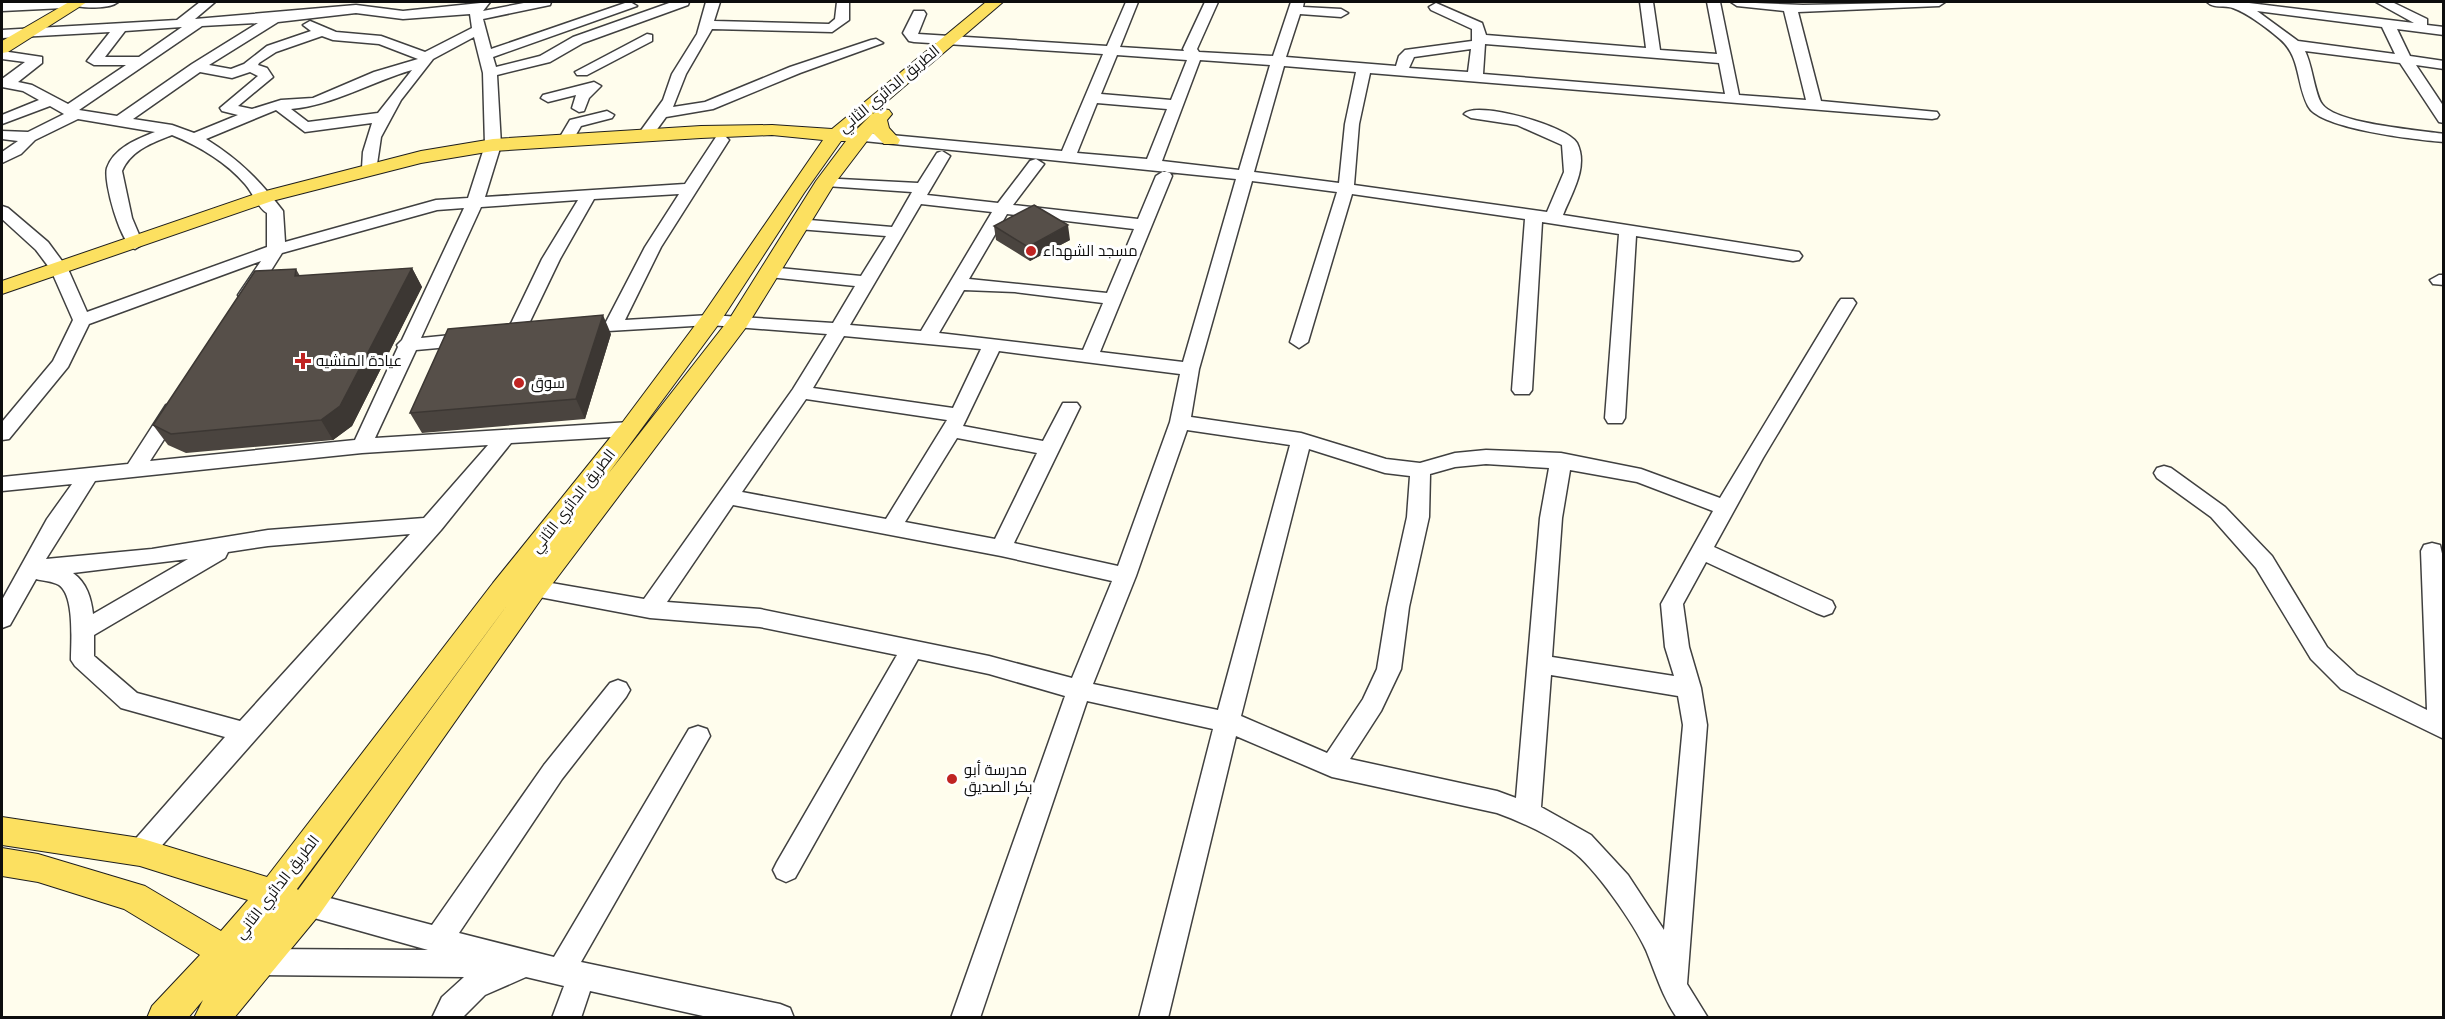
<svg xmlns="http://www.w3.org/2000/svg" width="2445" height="1019" font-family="'Playfair Display',Cairo,serif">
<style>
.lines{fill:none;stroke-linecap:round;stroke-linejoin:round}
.minor-casing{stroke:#404040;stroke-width:3}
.major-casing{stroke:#1e1e1e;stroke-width:2}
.minor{fill:#fff;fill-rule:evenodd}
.major{fill:#fce060;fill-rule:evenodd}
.wall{fill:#4a443f}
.shaded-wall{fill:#3c3733}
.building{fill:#564f49;stroke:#3c3733;stroke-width:1.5}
.poi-dot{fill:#c02422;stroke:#fff;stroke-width:2}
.labels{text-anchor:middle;stroke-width:6;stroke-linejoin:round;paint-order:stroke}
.street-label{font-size:15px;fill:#0d0d0d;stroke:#fff}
.poi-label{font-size:15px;fill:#0d0d0d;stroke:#fff;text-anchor:start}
</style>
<rect width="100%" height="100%" fill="#fffded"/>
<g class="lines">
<!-- minor casing -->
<g class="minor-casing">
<path id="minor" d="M34 2H118C110 9 80 9 70 4L64 8 2 11V3Z
M200 2H215L195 19 356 5 403 11 490 2 483 11 529 2H551L550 5 483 19 491 49 625 3 630 2 637 6 493 57 496 67 540 56 573 37 672 2H689L688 5 583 43 550 62 497 75 501 145 485 197 685 184 716 137H726L729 140 661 247 625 320 710 315 833 323 855 286 769 277 760 272 769 267 861 276 886 236 798 229 790 224 798 219 892 227 912 192 826 186 820 184 818 181 820 178 918 183 937 153 942 151 950 156 927 195 998 203 1030 161 1036 159 1044 164 1013 205 1138 219 1156 176 1164 171 1170 173 1172 176 1100 352 1183 362 1236 179 854 140 851 137 854 134 859 132 1062 151 1103 54 914 42 909 41 903 33 914 11H924L926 14 918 34 1107 46 1126 2H1138L1120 47 1184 51 1183 49 1205 2H1218L1197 49 1199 52 1273 56 1291 2H1304L1303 7 1341 9 1348 13 1341 17 1300 14 1286 57 1396 66 1399 56 1405 50 1472 41V29L1431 10 1429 7 1436 3 1482 23 1486 35 1646 48 1640 2H1653L1660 50 1717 54 1707 2H1720L1739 95 1806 100 1784 11 1737 6 1731 2 1803 5 1945 2 1939 6 1798 12 1821 101 1937 112 1939 115 1937 118 1932 119 1370 73 1359 124 1354 185 1547 212 1564 172 1562 145 1517 125 1471 118 1464 114C1476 100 1568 126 1577 143 1589 167 1571 194 1563 215L1799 252 1802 256 1799 260 1793 261 1636 236 1625 418 1622 423H1608L1605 418 1619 234 1542 222 1532 390 1529 394H1515L1512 390 1525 219 1352 194 1308 342 1299 348 1290 342 1337 192 1252 181 1199 369 1191 417 1301 433 1386 459 1420 463 1455 453 1486 450 1561 453 1641 469 1720 498 1838 303 1841 299H1853L1856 303 1763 458 1714 547 1832 601 1835 607 1832 613 1824 616 1816 613 1706 562 1683 604 1689 647 1701 688 1707 725 1687 984 1708 1018H1677C1662 996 1656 974 1646 950 1634 924 1595 867 1571 850 1549 835 1522 822 1497 813L1332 777 1236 736 1168 1018H1139L1213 729 1087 701 980 1018H951L1065 696 989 674 918 659 795 878 786 882 777 878 773 870 777 862 897 655 760 627 650 618 534 596 526 594 523 588 526 582 534 580 644 599 793 389 827 334 710 325 574 333 571 329 574 325 606 322 645 247 679 194 594 199 560 259 523 336 514 342 505 336 542 259 578 200 481 207 421 338 471 333 480 339 471 345 416 350 375 438 630 422 637 424 640 429 637 434 630 436 511 443 441 530 149 860 140 864 131 860 127 852 131 844 225 737 121 708 75 666 71 660C71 642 75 596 59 585 52 581 43 581 36 579L10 625 2 628V600L47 519 72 484 2 491V477L128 464 166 405H180L183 410 150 461 355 440 398 347 397 345 402 340 464 208 437 210 282 253 253 299H241L238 295 261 261 89 324 68 367 9 439 2 440V422L53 361 73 320 51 270 36 250 2 219V206L8 208 48 242 68 269 87 312 267 247V213C258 208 253 193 245 184 226 162 199 146 172 135 152 143 131 150 122 171L132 218 143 244 135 249C121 246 103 181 107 168 114 148 137 139 155 132L78 119 35 140 21 154 2 163V152L18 141 2 139V131L28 132 64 114 50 106 2 124V115L39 100 23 91 2 87V79L25 62 2 59V51L42 57V63L18 82 32 85 68 104 126 65H94L87 61 110 32 2 38V30L177 20ZM356 13 403 19 470 14 472 28 425 52 381 36 336 32 310 21 303 25 311 31 267 46 244 64 231 69 209 65 278 22ZM258 23 192 64 117 116 79 110 202 26ZM182 27 139 57H105L125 31ZM322 36 333 40 379 44 418 59 374 72 313 98 281 100 252 109 238 106 273 77 267 68 258 65 259 63 276 52ZM474 37 483 73 485 145 468 198 436 200 285 242 283 211C260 181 241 161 206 139L276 110 305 132 372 123 363 152 362 168 370 173 376 171 381 137 401 100 433 59ZM1485 44 1719 63 1725 94 1483 74ZM1471 49 1468 72 1409 68 1414 57ZM1117 55 1187 60 1171 100 1101 94ZM1200 60 1270 65 1239 170 1162 161ZM1284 66 1356 72 1345 124 1339 183 1254 172ZM412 70 378 113 308 122 291 109C334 105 371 82 412 70ZM200 72 232 78 250 72 258 76 220 108 222 111 238 115 194 133 172 125 133 119ZM1097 103 1167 109 1147 159 1077 153ZM921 204 992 212 921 331 850 325ZM1007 214 1134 229 1107 293 969 279ZM964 290 1015 292 1103 303 1083 350 939 333ZM844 336 981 349 953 408 813 388ZM999 351 1180 374 1170 422 1118 566 1014 543 1080 407 1077 403H1063L1043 441 963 426ZM806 399 947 420 886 519 742 492ZM1187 430 1290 445 1218 710 1093 684 1136 576ZM957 438 1037 453 995 539 905 522ZM488 445 424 518 268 530 152 549 46 559 95 481 362 453ZM1309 449 1385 473 1410 476 1407 517 1387 607 1377 669 1363 699 1327 753 1241 716ZM1486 464 1549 468 1540 518 1516 798 1497 791 1350 759 1381 711 1401 669 1409 607 1429 517 1430 474 1455 467ZM1570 470 1637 482 1713 511 1661 604 1665 647 1674 676 1552 657 1562 518ZM733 505 1001 556 1112 581 1072 678 989 656 760 609 667 602ZM410 534 240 721 137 693 94 656V635L225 558 228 552 268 546ZM188 559 93 614C91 598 87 583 73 573ZM1551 675 1678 696 1683 725 1664 930 1628 875 1591 835 1541 807Z
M706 2H720L714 21 829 24 835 19 837 2H849V20L832 32 712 29 686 74 673 107 705 102 790 67 871 40 876 39 883 43 800 73 713 109 666 117 650 139H640L637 136 663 100 672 74 697 34Z
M2207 2H2241L2414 23 2376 2H2392L2427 19V25L2444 27V35L2397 29 2410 56 2444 61V69L2416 65 2444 107V123L2439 122 2400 63 2305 51C2312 64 2315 95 2322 104 2336 124 2419 130 2444 134V142C2418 140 2319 129 2308 106 2296 83 2301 57 2280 39 2267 28 2249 14 2233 8 2225 5 2214 9 2207 2ZM2257 11 2382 27 2395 54 2298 41Z
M647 34 652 35V41L587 75H577L575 72Z
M594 82 601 86 589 98 584 111 579 112 572 108 576 95 548 102 541 98 543 95Z
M607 111 614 115 612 118 581 126 570 145H560L557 142 570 120Z
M2439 275H2444V285L2433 284 2430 280Z
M2164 466 2171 468 2225 507 2272 556 2327 647 2357 675 2427 710 2421 551 2424 545 2432 543 2440 545 2444 562V739L2341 689 2311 659 2256 568 2211 517 2157 478 2154 473 2157 468Z
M618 680 626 683 630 690 626 697 562 779 459 933 554 957 689 729 698 726 707 729 710 736 581 962 780 1004 790 1008 794 1018H712L590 991 581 1018H552L564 986 526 977 485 995 462 1018H432L442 997 464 977 259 975 249 971 245 962 249 953 259 949 428 950 307 916 297 913 293 904 297 895 307 892 432 925 544 765 610 683Z"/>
</g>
<!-- major casing -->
<g class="major-casing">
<path id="major" d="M69 2H87L8 52 2 53V41Z
M986 2H1003L872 114 883 109 889 110 892 114 887 120 889 128 900 140 898 144H884L873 133 835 183 747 326 544 595 319 915 234 1018H194L203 1000 188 1018H147L152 1006 200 955 124 909 38 882 2 876V848L38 854 145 886 221 931 248 900 140 866 2 845V817L140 838 267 877 493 583 622 423 702 316 823 140 772 135 701 138 493 151 421 163 272 201 2 294V281L258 193 421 151 493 139 701 126 772 125 832 129ZM871 115 854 132H851ZM841 141H846L816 181 730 318 608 474 718 325 804 193ZM508 604 298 890 297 889Z"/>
</g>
<!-- minor -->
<use href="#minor" class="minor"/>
<!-- major -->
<use href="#major" class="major"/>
</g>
<!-- wall -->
<path class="wall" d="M994 226 1070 240 1030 261 996 240Z
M412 268 422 287 352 426 333 440 186 453 168 445 153 425 296 269 300 276Z
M611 334 585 419 422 433 410 413Z"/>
<!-- shaded-wall -->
<path class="shaded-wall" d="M1068 225 1070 240 1030 261 1028 247Z
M412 268 422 287 352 426 333 440 321 420Z
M603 315 611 334 585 419 576 399Z"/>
<!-- building -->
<path class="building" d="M1034 205 1068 225 1028 247 994 226Z
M412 268 340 406 321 420 171 434 153 425 255 271 296 269 295 276Z
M603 315 576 399 410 413 448 329Z"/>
<!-- markers -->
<g class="poi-dot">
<circle cx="1031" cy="251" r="6"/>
<path d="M300 352h6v6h6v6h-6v6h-6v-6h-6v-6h6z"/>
<circle cx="519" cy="383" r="6"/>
<circle cx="952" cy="779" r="6"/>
</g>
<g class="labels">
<!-- street labels -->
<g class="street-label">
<text transform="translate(889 89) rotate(-40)" y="5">الطريق الدائري الثاني</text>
<text transform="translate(573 501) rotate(-52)" y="5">الطريق الدائري الثاني</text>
<text transform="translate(277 887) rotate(-52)" y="5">الطريق الدائري الثاني</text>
</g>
<!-- poi labels -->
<g class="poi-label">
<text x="1043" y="256">مسجد الشهداء</text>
<text x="316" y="366">عيادة المنشيه</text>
<text x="531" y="388">سوق</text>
<text x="964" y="775">مدرسة أبو<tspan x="964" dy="17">بكر الصديق</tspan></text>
</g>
</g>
<!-- border -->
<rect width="2445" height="1019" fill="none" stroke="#0d0d0d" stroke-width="6"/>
</svg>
